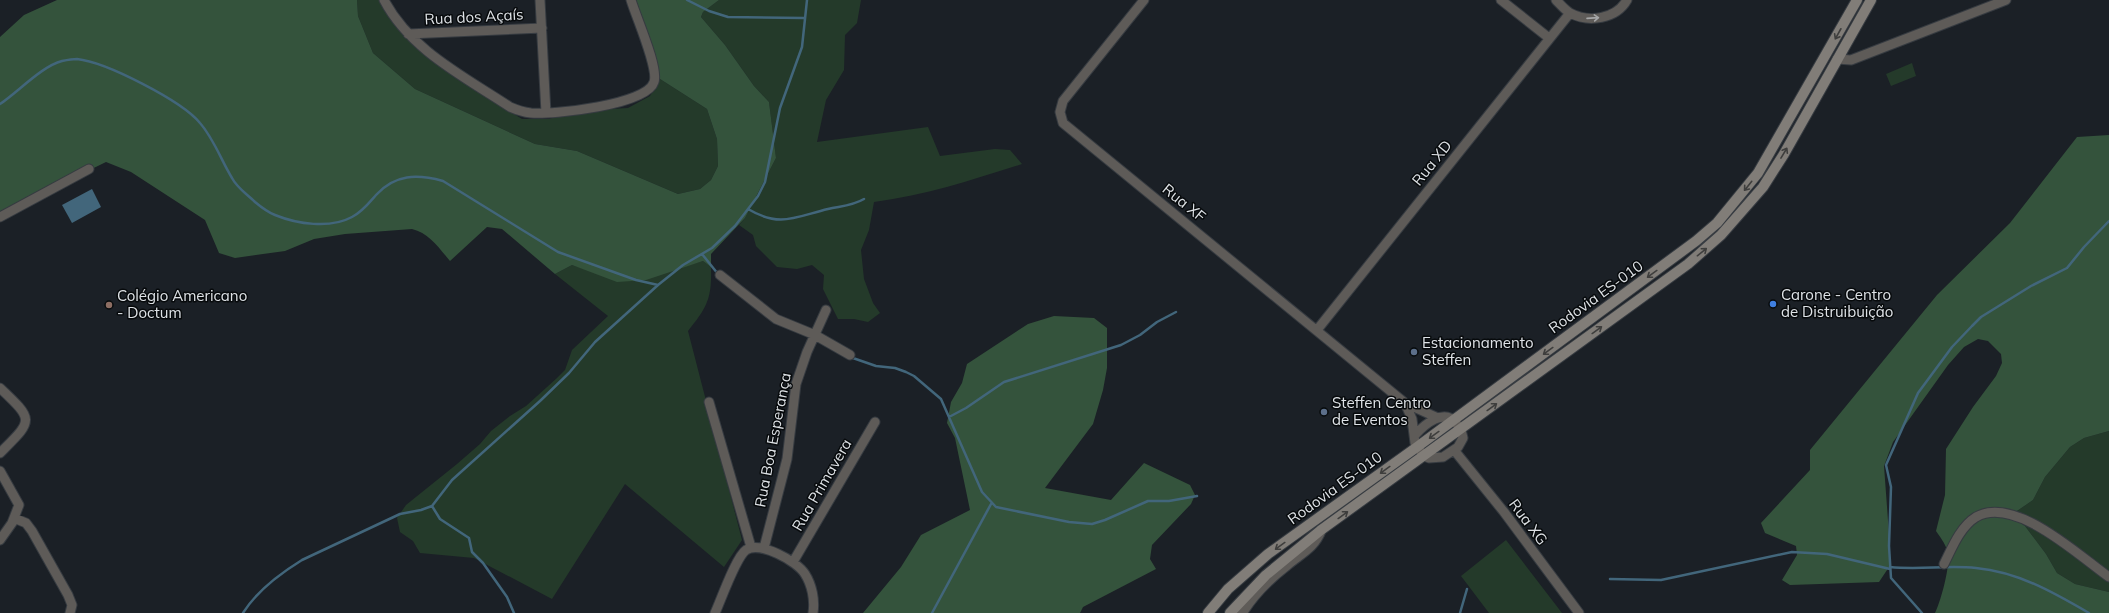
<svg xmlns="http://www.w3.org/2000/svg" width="2109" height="613" font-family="Mulish,sans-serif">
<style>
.green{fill:#243a2a}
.forest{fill:#34533c}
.water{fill:#42667b}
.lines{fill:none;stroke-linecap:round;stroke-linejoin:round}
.stream{stroke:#42667b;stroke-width:2.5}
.minor-casing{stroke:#363b41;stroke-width:11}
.tertiary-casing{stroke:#363b41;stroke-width:12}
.secondary-casing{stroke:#363b41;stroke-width:12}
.minor{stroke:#5e5b58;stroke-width:9}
.tertiary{stroke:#5e5b58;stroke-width:10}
.secondary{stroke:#817d78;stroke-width:10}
.oneway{stroke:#a5a6a7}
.oneway2{stroke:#3e3e3d}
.shop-dot{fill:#3f7fe0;stroke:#070a0c;stroke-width:1.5}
.education-dot{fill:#8d6e63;stroke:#070a0c;stroke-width:1.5}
.service-dot{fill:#5c6f8a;stroke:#070a0c;stroke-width:1.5}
.labels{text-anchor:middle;stroke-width:3;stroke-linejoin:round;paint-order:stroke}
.street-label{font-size:15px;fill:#dfe3e7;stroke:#070a0c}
.poi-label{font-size:15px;fill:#dfe3e7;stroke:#070a0c;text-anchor:start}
</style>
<rect width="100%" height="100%" fill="#1b2026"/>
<!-- green -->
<path class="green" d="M357 0H382L401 31 454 77 522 119H549L575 111 628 108 650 96 660 79 707 109 717 139 718 166 711 180 700 189 678 194 577 151 535 144 415 89 373 53 358 16Z
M719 0H861L857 23 845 35 844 70 826 100 817 142 928 127 940 156 995 149 1010 150 1022 164C971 180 927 195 874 202L869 230 861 250 864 279 873 303 880 313 868 322 854 319H838L823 289 824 275 812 265 797 269 777 267 756 246 753 235 739 225 745 218 776 158 769 102 754 86 725 45 701 17 703 12Z
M1912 63 1916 76 1891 86 1886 74Z
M703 261 711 267C712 299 707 307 688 331L742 540 724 567 625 484 552 599 474 558 420 553 413 541 400 532 397 518 406 505 457 464 480 444 491 431 510 416 526 406 557 378 565 370 572 350 608 316 555 274 572 265 594 272 686 266Z
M2109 431V592L2075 584 2057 573 2046 554 2025 526 2016 520 2017 511 2033 500 2045 477 2070 447 2084 438Z
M1506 540 1562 613H1489L1461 576Z"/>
<!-- forest -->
<path class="forest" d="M57 0H357L358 16 373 53 415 89 535 144 577 151 678 194 700 189 711 180 718 166 717 139 707 109 660 79 636 0H719L703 12 701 17 725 45 754 86 769 102 776 158 745 218 711 254V267L703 261 646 280 617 282 572 265 555 274 502 229 487 227 450 261C439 248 429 233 412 229L345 234 314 239 285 251 263 254 235 258 219 253 205 220 131 172 106 162 0 214V37L24 15Z
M2109 135V431L2084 438 2070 447 2045 477 2033 500 2017 511 2016 520 2025 526 2046 554 2057 573 2075 584 2109 592V613H1935C1941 601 1952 561 1947 550 1945 543 1940 537 1936 531L1945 495 1946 449 1973 407 1996 376 2002 363 2001 354 1988 341 1978 339 1964 347 1948 365 1893 442 1884 466 1889 534V567L1879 582 1790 585 1782 580 1797 555 1796 546 1765 533 1761 523 1810 470V450L1937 295 2010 223 2077 137Z
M1054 316 1094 318 1107 328V368L1103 390 1093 424 1045 488 1111 500 1144 463 1190 485 1195 495 1191 504 1152 545 1150 559 1156 569 1083 607 1080 613H863L901 567 921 535 970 510 955 438 947 423 951 402 962 383 967 364 1028 324Z"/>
<!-- water -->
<path class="water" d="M92 189 101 207 72 223 62 205Z"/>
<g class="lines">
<!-- stream -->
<path class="stream" d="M687 0 709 11 728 17 804 18
M0 104C18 92 42 66 62 61 67 60 73 59 77 59 106 62 182 101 200 123 214 139 221 160 232 178 237 188 247 194 255 202 261 207 267 212 275 215 297 224 330 229 352 217 362 212 369 203 376 195 395 174 417 174 443 181L558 252 636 280 658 285
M748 209C780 228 795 217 828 209 841 206 852 206 864 199
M702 254 718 274
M850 357 876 366 895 368 906 372 914 376 941 399 982 492 996 507 1069 522 1092 524 1105 520 1148 501H1169L1197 496
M949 417 966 408 1004 382 1121 345 1140 335 1157 322 1176 312
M432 506 440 519 469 538 472 552 483 563 507 597 514 613
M1890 567C1919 570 1948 565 1976 568 2018 572 2053 592 2089 613
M1610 579 1661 580 1792 552 1827 554 1890 569
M243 613C256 592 281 573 302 560L400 514 421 510 432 506 452 480 540 401 569 373 595 342 658 285 683 265 712 248 735 226 758 196 765 182 780 108 802 47 807 0
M932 613 991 504
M1460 613 1467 589
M1922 613 1891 578 1889 546 1891 487 1886 465 1918 393 1952 347 1972 326 1981 317 2031 286 2067 268 2084 247 2109 221"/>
<!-- minor casing -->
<g class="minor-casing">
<path id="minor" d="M384 0C410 50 465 77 510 107 517 110 523 112 531 113 552 115 647 105 654 82 659 68 636 17 631 0
M540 0 546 113
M1144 0 1063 101 1060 112 1063 123 1405 403 1438 418
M1501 0 1549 38
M1556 0C1560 4 1565 10 1570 13 1589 23 1616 19 1627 0
M408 34 542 28
M1837 59 1851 60 2006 0
M0 217 89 169
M720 275 776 319 815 335 850 355
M1317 330 1570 13
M0 388C35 421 33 420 0 453
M709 402 751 547
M1405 403 1412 419 1415 443 1424 456 1429 458 1443 457 1458 447 1463 438C1462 432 1460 428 1456 423 1444 408 1425 424 1415 435
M1454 450 1504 512 1579 613
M0 471 19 505 12 523 0 540
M14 518 26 523 32 531 68 595 72 605 70 613
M764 548 787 459 796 384 807 352 826 310
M793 562 875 422
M1944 564C1952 548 1960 527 1976 517 2015 495 2079 556 2109 577
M715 613C721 600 736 557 746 550 760 541 797 561 805 574 812 585 815 600 813 613"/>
</g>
<!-- tertiary casing -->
<g class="tertiary-casing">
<path id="tertiary" d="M1242 613C1254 593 1269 579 1287 565 1301 553 1314 548 1321 530"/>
</g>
<!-- secondary casing -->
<g class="secondary-casing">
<path id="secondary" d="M1208 613 1228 589 1268 554 1417 447 1696 241 1717 223 1758 173 1857 0
M1230 613 1266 575 1321 530 1688 264 1721 235 1763 187 1784 154 1871 0"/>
</g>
<!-- minor -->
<use href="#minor" class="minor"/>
<!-- tertiary -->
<use href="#tertiary" class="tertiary"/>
<!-- secondary -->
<use href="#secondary" class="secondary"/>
</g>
<!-- one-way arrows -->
<defs><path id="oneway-shaft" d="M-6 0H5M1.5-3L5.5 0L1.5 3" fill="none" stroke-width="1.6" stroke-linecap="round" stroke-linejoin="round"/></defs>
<use class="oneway" href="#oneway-shaft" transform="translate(1593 18) rotate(-4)"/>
<g class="oneway2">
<use href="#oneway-shaft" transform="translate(1838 34) rotate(119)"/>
<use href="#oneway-shaft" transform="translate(1784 153) rotate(-59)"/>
<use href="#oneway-shaft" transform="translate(1748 186) rotate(129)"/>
<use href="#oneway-shaft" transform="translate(1702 252) rotate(-39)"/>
<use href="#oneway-shaft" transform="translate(1652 274) rotate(144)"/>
<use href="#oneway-shaft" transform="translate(1597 330) rotate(-36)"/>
<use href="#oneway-shaft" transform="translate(1548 351) rotate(144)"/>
<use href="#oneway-shaft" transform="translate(1492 407) rotate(-36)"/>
<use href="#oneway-shaft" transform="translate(1434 435) rotate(144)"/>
<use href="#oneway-shaft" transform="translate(1385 470) rotate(144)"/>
<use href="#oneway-shaft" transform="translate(1343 515) rotate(-36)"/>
<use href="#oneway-shaft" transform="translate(1280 546) rotate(144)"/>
</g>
<!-- markers -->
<circle class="shop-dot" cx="1773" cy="304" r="4"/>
<circle class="education-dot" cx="109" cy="305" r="4"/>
<g class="service-dot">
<circle cx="1414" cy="352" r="4"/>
<circle cx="1324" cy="412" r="4"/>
</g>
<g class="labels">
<!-- street labels -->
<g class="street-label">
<text transform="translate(474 17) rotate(-3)" y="5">Rua dos Açaís</text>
<text transform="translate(1432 163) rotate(-51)" y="5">Rua XD</text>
<text transform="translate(1184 203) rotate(39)" y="5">Rua XF</text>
<text transform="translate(1596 297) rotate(-36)" y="5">Rodovia ES-010</text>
<text transform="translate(773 440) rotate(-79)" y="5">Rua Boa Esperança</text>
<text transform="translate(822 485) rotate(-60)" y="5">Rua Primavera</text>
<text transform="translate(1335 488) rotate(-36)" y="5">Rodovia ES-010</text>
<text transform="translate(1528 522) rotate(53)" y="5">Rua XG</text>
</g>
<!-- poi labels -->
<g class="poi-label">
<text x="1781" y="300">Carone - Centro<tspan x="1781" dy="17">de Distruibuição</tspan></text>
<text x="117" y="301">Colégio Americano<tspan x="117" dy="17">- Doctum</tspan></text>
<text x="1422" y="348">Estacionamento<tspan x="1422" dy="17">Steffen</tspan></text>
<text x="1332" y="408">Steffen Centro<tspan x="1332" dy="17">de Eventos</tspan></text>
</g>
</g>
</svg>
